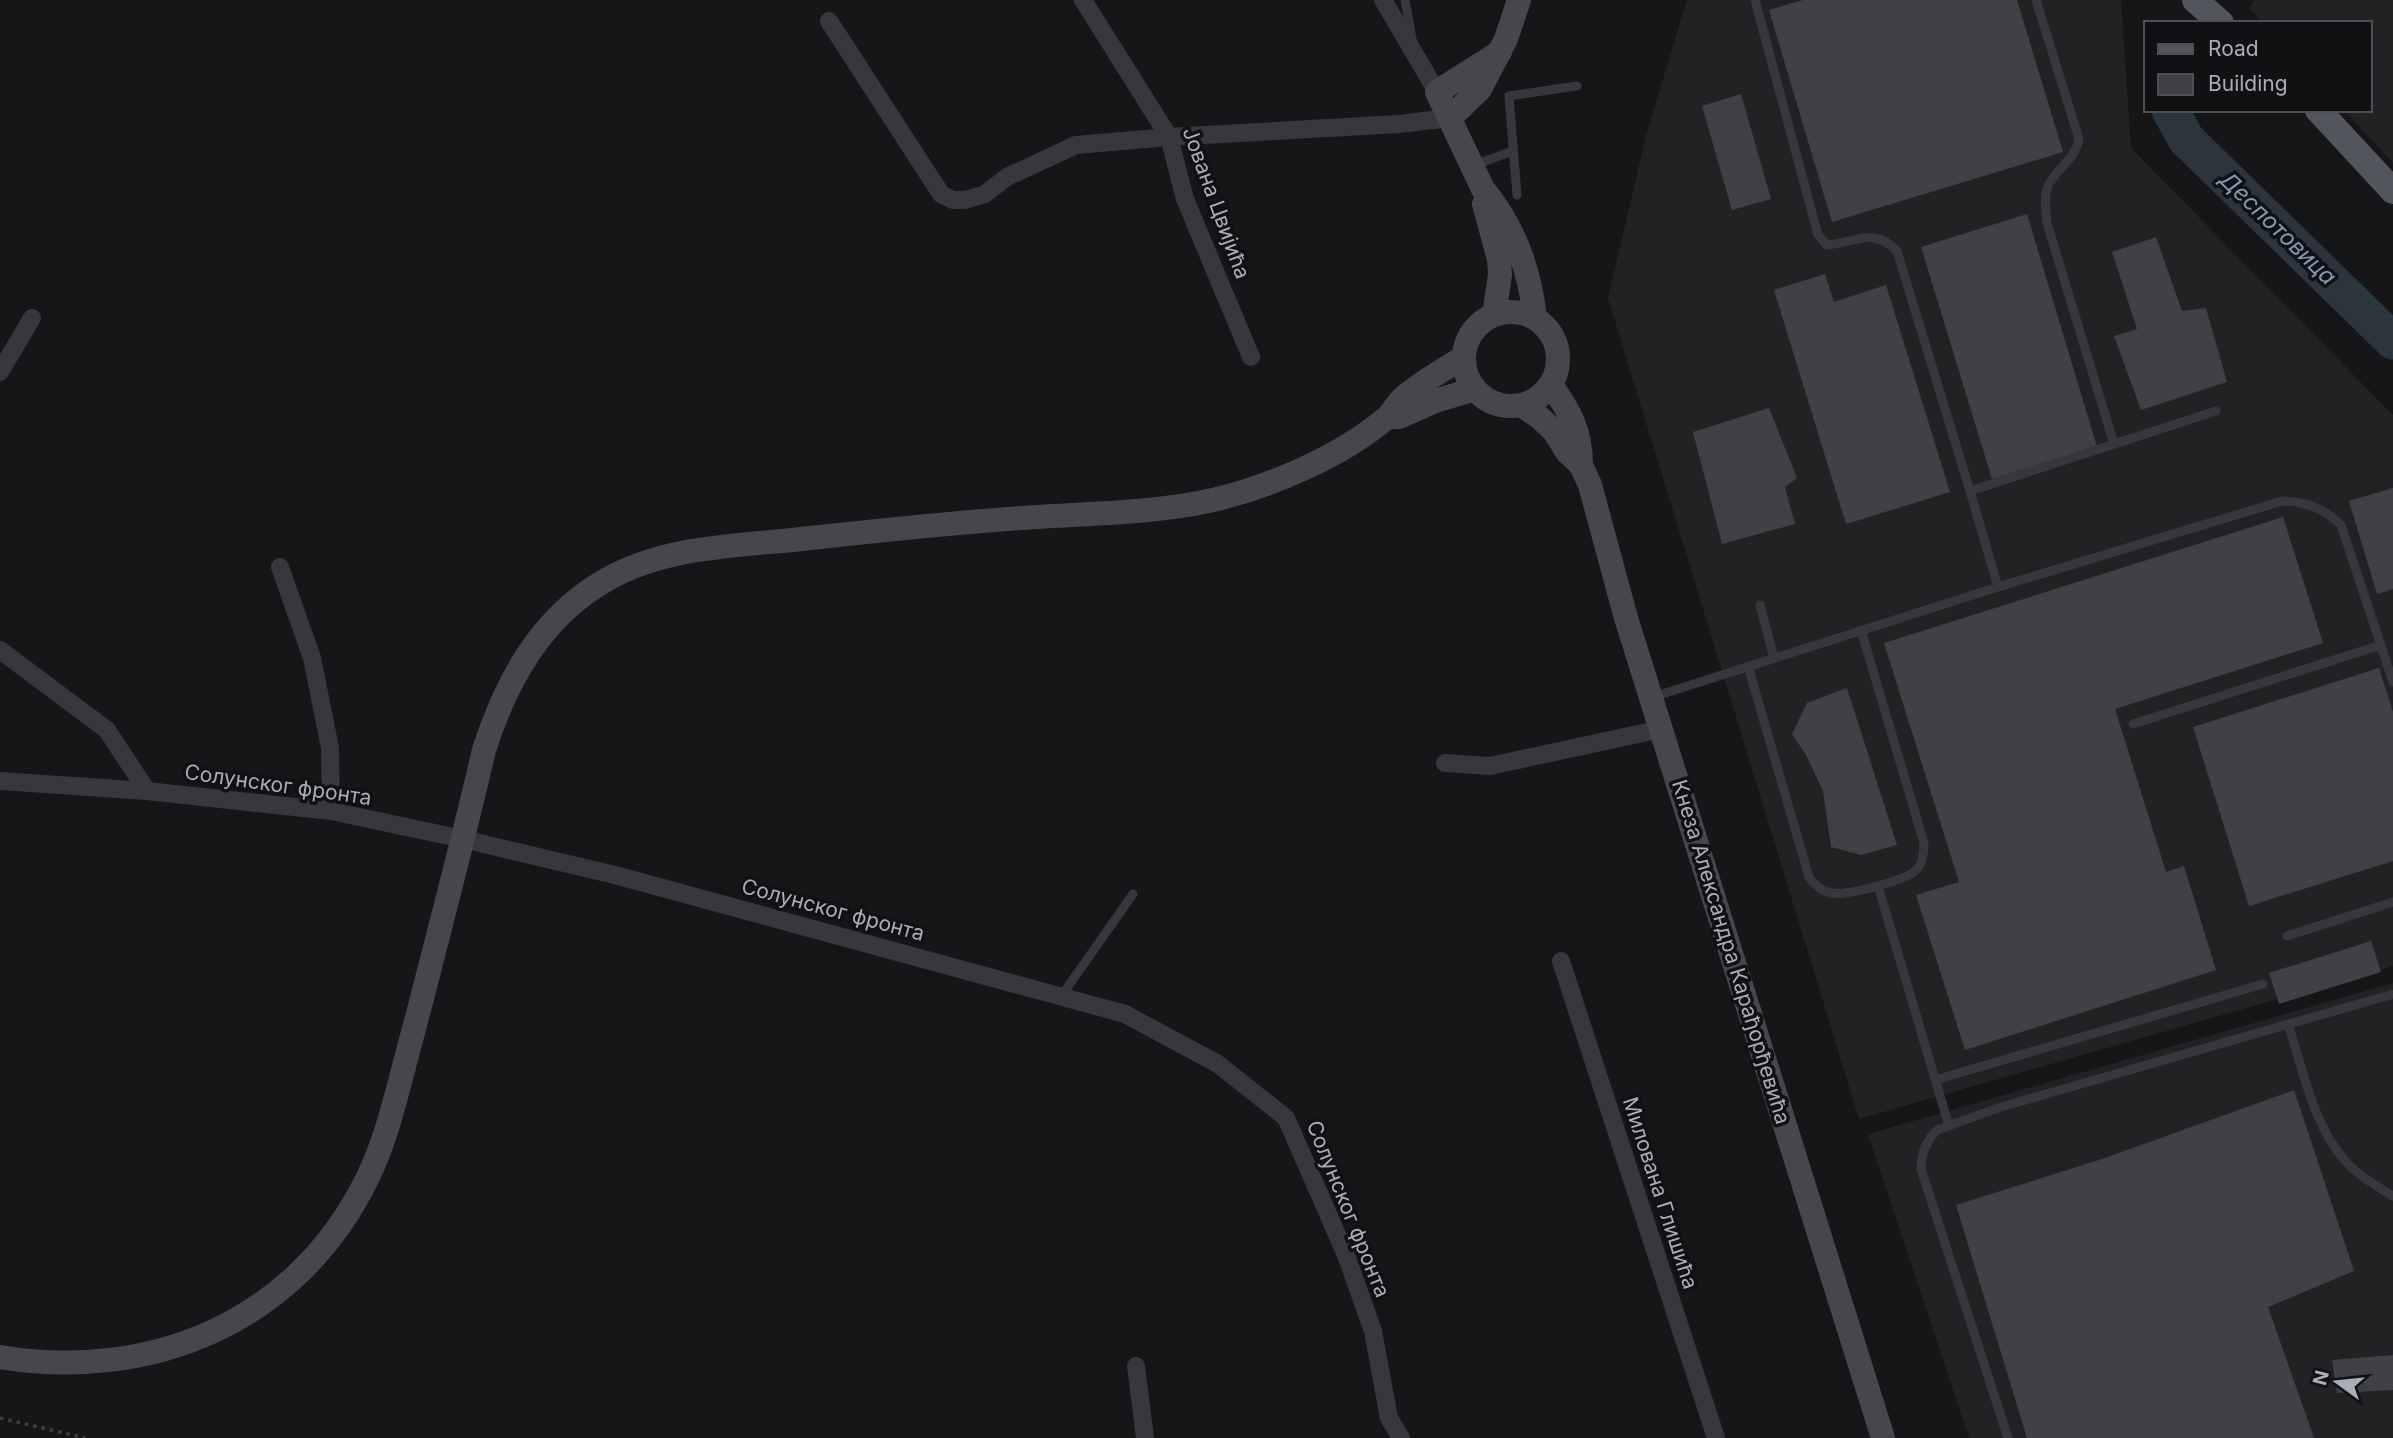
<svg xmlns="http://www.w3.org/2000/svg" width="2393" height="1438" font-family="Inter,sans-serif">
<style>
.built{fill:#222225}
.lines{fill:none;stroke-linecap:round;stroke-linejoin:round}
.river{stroke:#2c353c;stroke-width:37}
.building{fill:#404145}
.path{stroke:#3d3f44;stroke-width:3.5;stroke-dasharray:3.5 5;stroke-linecap:butt}
.lane{stroke:#37383d;stroke-width:9}
.street{stroke:#37383d;stroke-width:18}
.secondary{stroke:#45474d;stroke-width:24}
.primary{stroke:#53555c;stroke-width:26}
.labels{text-anchor:middle;stroke-width:7;stroke-linejoin:round;paint-order:stroke}
.street-label{font-size:21px;fill:#a8adb8;stroke:#111113}
.water-label{font-size:23px;font-style:italic;fill:#7f9bb3;stroke:#111113}
</style>
<rect width="100%" height="100%" fill="#161618"/>
<!-- built -->
<path class="built" d="M1687 0H2121L2131 148 2393 415V966L1859 1119 1608 298 1647 132Z
M2255 0H2393V163L2344 110H2370V23H2263L2249 8Z
M2393 983V1438H1969L1868 1134Z"/>
<g class="lines">
<!-- river -->
<path class="river" d="M2170 110 2186 139 2393 341"/>
</g>
<!-- building -->
<path class="building" d="M1803 0H2017L2063 152 1832 222 1769 10Z
M1741 94 1771 199 1732 210 1702 106Z
M2027 214 2097 447 1992 479 1921 247Z
M2156 237 2182 311 2206 308 2227 382 2141 410 2114 336 2137 329 2112 252Z
M1825 274 1834 302 1886 285 1950 492 1846 524 1774 290Z
M1769 408 1797 478 1785 487 1795 524 1722 544 1693 432Z
M2393 488V589L2377 594 2349 501Z
M2283 517 2323 643 2115 709 2166 872 2184 866 2216 970 1965 1050 1916 895 1959 882 1884 643Z
M2379 668 2393 712V861L2249 906 2193 727Z
M1847 688 1897 845 1861 855 1831 847 1823 791 1806 755 1792 734 1807 703Z
M2371 941 2381 972 2279 1004 2269 973Z
M2294 1090 2354 1271 2268 1307 2314 1438H2027L1956 1205 2102 1159Z
M2393 1355V1390L2337 1393 2332 1360Z"/>
<g class="lines">
<!-- path -->
<path class="path" d="M0 1418 85 1438"/>
<!-- lane -->
<path class="lane" d="M1405 0 1412 39
M1755 0 1818 235 1827 245C1857 242 1873 227 1897 251L1970 491
M2036 0 2079 139C2075 160 2058 167 2049 184 2043 196 2046 211 2047 223L2114 444
M1474 165 1513 151
M1517 195 1509 96 1577 86
M1998 587 1970 491 2216 411
M1760 605 1774 658
M1748 666 1809 877C1815 886 1821 891 1831 893 1846 896 1906 881 1917 869 1923 862 1924 853 1924 843L1861 630
M1653 697 1998 587 2282 501C2306 502 2324 508 2341 525L2393 682
M2133 724 2381 645
M1878 886 1949 1126
M2287 936 2393 902
M1062 995 1133 894
M2288 1024C2304 1072 2314 1132 2352 1168 2365 1179 2379 1188 2393 1196
M1935 1080 2263 984
M2008 1438 1921 1169C1921 1153 1926 1141 1937 1130L2001 1107 2393 994"/>
<!-- street -->
<path class="street" d="M1083 0 1169 137 1185 199 1251 357
M1383 0 1437 92
M829 21 941 194 953 200H965L985 194 1007 177 1076 145 1169 137 1399 124 1450 118
M0 372 32 318
M280 567 312 658 330 748 331 811
M0 650 107 730 147 791
M1445 763 1490 766 1661 729
M0 781 147 791 331 811 463 839 615 875 1125 1014 1218 1064 1286 1118 1346 1255 1373 1331 1389 1418 1401 1438
M1561 961 1716 1438
M1136 1366 1145 1438"/>
<!-- secondary -->
<path class="secondary" d="M1500 52 1437 92 1483 189C1514 226 1530 271 1535 318
M1450 118 1480 89 1506 39 1519 0
M1484 204 1499 259 1500 275 1494 315
M1464 359a47 47 0 1 1 94 0a47 47 0 1 1-94 0Z
M1551 385C1570 412 1581 431 1581 465
M1521 405 1539 417 1554 431 1567 452 1581 465 1590 485 1626 618 1883 1438
M1388 417H1399L1435 401 1475 389
M0 1357C153 1382 297 1321 367 1179 383 1147 392 1112 401 1078 410 1043 420 1007 429 971 448 897 467 824 484 750 506 681 541 617 606 580 662 548 729 546 792 540 868 532 945 523 1022 518 1085 513 1151 514 1213 500 1269 487 1340 457 1385 419 1392 414 1396 404 1403 398 1421 382 1443 370 1464 357"/>
<!-- primary -->
<path class="primary" d="M2195 0 2221 23
M2318 110 2393 191"/>
</g>
<g class="labels">
<!-- street labels -->
<g class="street-label">
<text transform="translate(1216 203) rotate(70)" y="7">Јована Цвијића</text>
<text transform="translate(278 785) rotate(8)" y="7">Солунског фронта</text>
<text transform="translate(833 910) rotate(15)" y="7">Солунског фронта</text>
<text transform="translate(1731 952) rotate(73)" y="7">Кнеза Александра Карађорђевића</text>
<text transform="translate(1660 1193) rotate(72)" y="7">Милована Глишића</text>
<text transform="translate(1348 1209) rotate(68)" y="7">Солунског фронта</text>
</g>
<!-- water labels -->
<g class="water-label">
<text transform="translate(2278 228) rotate(44)" y="8">Деспотовица</text>
</g>
</g>
<!-- legend -->
<rect x="2144" y="21" width="228" height="91" fill="#111113" stroke="#4d4f55" stroke-width="2"/>
<rect x="2158" y="44" width="35" height="10" fill="#53555c" stroke="#4d4f55" stroke-width="2"/>
<text x="2208" y="56" font-size="21" fill="#a8adb8">Road</text>
<rect x="2158" y="74" width="35" height="21" fill="#404145" stroke="#4d4f55" stroke-width="2"/>
<text x="2208" y="91" font-size="21" fill="#a8adb8">Building</text>
<!-- north arrow -->
<g transform="translate(2337 1382) rotate(285)" stroke="#111113" stroke-width="5" paint-order="stroke">
<path d="M0-5L12 26L0 18L-12 26Z" fill="#a8adb8"/>
<text y="-10" font-size="19" font-weight="bold" text-anchor="middle" fill="#a8adb8">N</text>
</g>
</svg>
